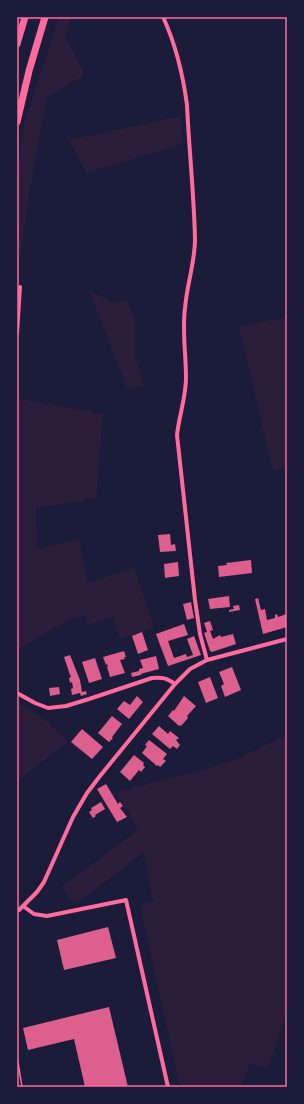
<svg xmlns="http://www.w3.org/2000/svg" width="304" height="1104" font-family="'Work Sans',sans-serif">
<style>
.green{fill:#2a1e3b}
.building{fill:#dd5f8e}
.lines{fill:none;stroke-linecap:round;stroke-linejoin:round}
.path{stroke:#ff6b9d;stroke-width:1.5}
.minor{stroke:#ff6b9d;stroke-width:4}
.trunk{stroke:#ff6b9d;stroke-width:7}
.neatline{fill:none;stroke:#ff6b9d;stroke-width:1.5}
</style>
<rect width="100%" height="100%" fill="#1b1b3a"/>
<!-- green -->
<path class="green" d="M59 17H72L65 35 85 75 47 97 31 183 17 274V179L24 124Z
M181 116 183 144 86 173 69 140Z
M89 291 101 296 112 303 127 301 135 319V356L144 386 127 388Z
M287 317V469L273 471 239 326Z
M17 398 103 414 96 498 36 508 37 549 79 539 88 583 134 567 154 628 120 639 113 617 88 625 84 615 69 620 17 650Z
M17 701 45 720 68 741 17 782Z
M287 735V1013L268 1068 249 1064 241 1087H180L140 905 153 901 144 852 75 905 61 887 138 830 117 792 230 762Z"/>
<!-- building -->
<path class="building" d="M170 534 171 545 175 544 176 551 160 552 158 535Z
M251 560 252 573 219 577 218 566 227 565 226 563Z
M178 562 179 576 165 578 164 564Z
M229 596 230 607 210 609 208 599Z
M258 598 261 610 265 609 267 620 275 618V615L277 614 278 617 287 614V627L263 634 255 599Z
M191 602 194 618 187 620 183 604Z
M239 605 240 610 229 612V610L234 609 233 606Z
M210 621 213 630 210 631 213 639 220 635 221 637 233 634 236 644 212 652 210 651 204 633 207 632 204 623Z
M184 624 188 635 168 641 174 658 186 654 187 657 193 655 187 639 194 636 201 655 168 666 156 634Z
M142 632 148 650 138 654 132 636Z
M124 651 126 657H124L125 659 120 660 125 673 110 677 107 667 108 666 107 664 106 665 103 657Z
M70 655 80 680 82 692 86 691 87 694 81 696 80 693 72 695 71 689 73 688 72 682 70 683 69 678 71 677 70 675 64 657Z
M156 656 159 669 144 673 141 674V675L132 677 131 673 139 671V669L143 668 140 660Z
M95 658 102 679 89 683 82 662Z
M232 667 241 690 225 697 221 686 224 684 219 672Z
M210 677 218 698 206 703 198 682Z
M59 687 60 694 50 696 49 688Z
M137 696 143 702 129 719 117 709 124 701 130 705Z
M184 696 196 706 187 716 188 718 181 726 180 725 179 726 168 716 173 710 174 711Z
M112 716 122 724 112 737 113 738 109 742 98 733Z
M159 726 168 734 170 731 179 738 176 740 180 745 177 749 173 746 170 749 152 734Z
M82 729 103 747 92 759 71 742Z
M149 740 167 754 163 759 166 761 160 767 158 765 157 766 142 753 147 746 145 745Z
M134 755 144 763 143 765 145 767 141 772 139 770 130 781 120 772Z
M106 784 118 804 120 802 123 806 120 808 127 817 117 822 97 789Z
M101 802 105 809 95 815 96 816 93 818 89 812 92 810 91 808Z
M108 927 116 958 64 970 57 940Z
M109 1007 128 1087H85L74 1039 28 1050 23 1028Z"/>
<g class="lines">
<!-- path -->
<path class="path" d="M17 1056 22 1087"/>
<!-- minor -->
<path class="minor" d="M163 17C176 45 183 75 187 105 189 149 194 194 195 239 195 262 187 284 185 308 182 331 186 354 186 378 186 397 179 416 177 435L195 600 200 634 207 660
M17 333 20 287
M17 693 35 703 48 708 66 706 89 699 152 678C162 677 167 678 175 684
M23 906 34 914 47 916 126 900 168 1087
M19 910 37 892 44 882 73 817 87 793 100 776 175 684 190 669 207 660 287 639"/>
<!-- trunk -->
<path class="trunk" d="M17 44 25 17
M17 122 29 71 45 17"/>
</g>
<!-- border -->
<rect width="304" height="1104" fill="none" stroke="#1b1b3a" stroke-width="36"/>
<rect x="18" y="18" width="268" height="1068" class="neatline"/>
</svg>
